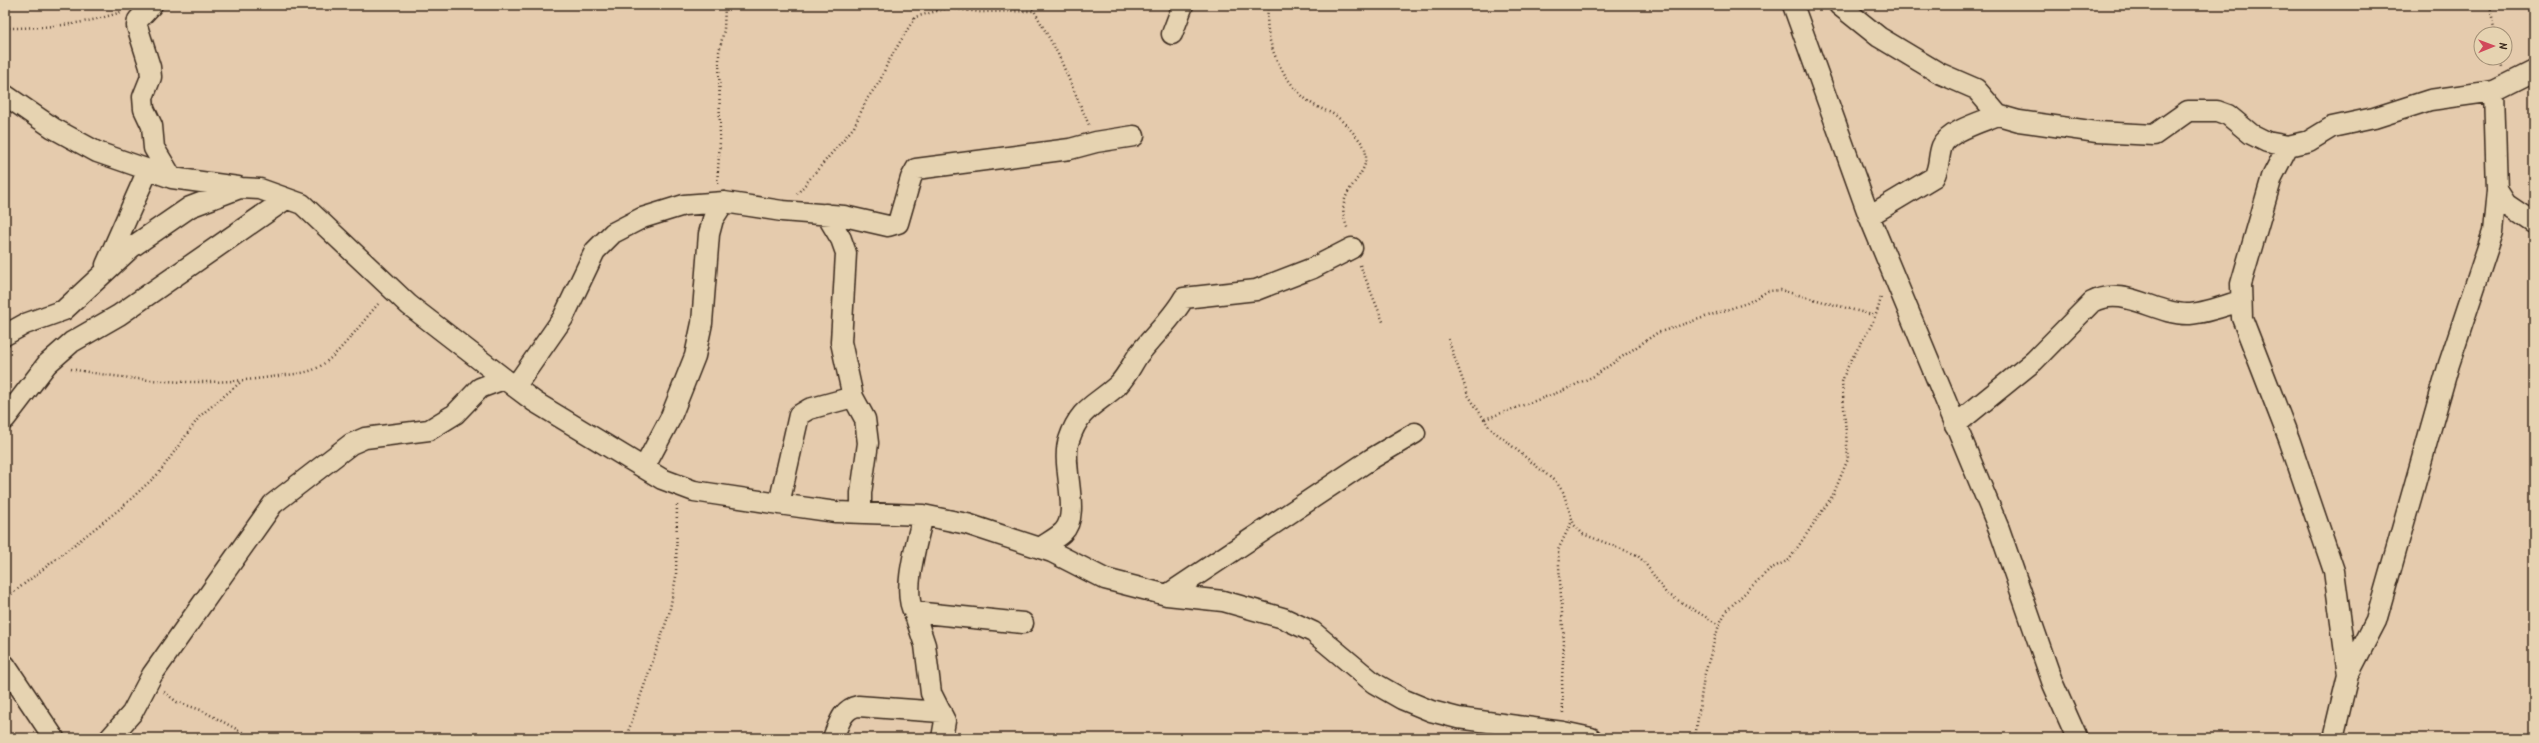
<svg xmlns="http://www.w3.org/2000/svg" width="2539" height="743" font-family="Kalam,sans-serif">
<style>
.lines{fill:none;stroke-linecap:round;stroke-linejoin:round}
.minor-casing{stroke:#3b2a1e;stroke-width:23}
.path{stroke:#3b2a1e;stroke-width:2.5;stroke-dasharray:1 3;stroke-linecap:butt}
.minor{stroke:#e6d3b1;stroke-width:20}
</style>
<rect width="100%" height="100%" fill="#e5cbad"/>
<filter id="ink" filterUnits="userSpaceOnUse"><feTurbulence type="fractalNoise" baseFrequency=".025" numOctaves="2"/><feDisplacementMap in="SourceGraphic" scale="8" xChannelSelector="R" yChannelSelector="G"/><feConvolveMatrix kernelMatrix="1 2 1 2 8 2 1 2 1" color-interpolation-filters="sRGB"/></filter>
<g filter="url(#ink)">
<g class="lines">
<!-- minor casing -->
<g class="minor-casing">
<path id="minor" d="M152 5 138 20 137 26 150 67 151 77 143 97 144 109 152 126 154 148 172 178
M1793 5 1869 216 1999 529 2053 684 2077 738
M1839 5 1879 37 1939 73 1976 89 1998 115 2019 121 2097 132 2154 135 2188 111H2217L2228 115 2251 134 2267 142 2288 146 2309 141 2332 127 2374 118 2430 100 2494 91 2534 71
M1172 34 1183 5
M5 95 53 128 97 152 172 178 238 187
M2288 146 2272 177 2241 284 2242 318 2289 439 2334 571 2348 675
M2497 190 2506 204 2534 223
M826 214 841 239 846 253 841 342 853 397 865 419 868 443 861 493V512
M1869 216 1934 177C1940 167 1938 156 1942 146 1948 131 1984 121 1998 115
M106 265 148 170
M5 335 25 324 64 310 132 247 190 207 240 188 260 189 302 204 409 305 515 387 535 402 662 479 694 491 779 504 836 512 923 515 967 524 1052 552 1105 579 1167 595 1223 601 1283 618 1313 632 1374 683 1402 699 1431 711 1458 718 1563 732 1591 738
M515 387 563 318 595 251 613 233 642 218 684 205 724 202 782 211 844 216 888 226 898 223 911 178 916 169 1070 149 1096 142 1134 136
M5 419 47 364 72 342 119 315 286 199
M1955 425 2034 361 2092 302C2123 285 2155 314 2187 314 2204 314 2225 305 2241 301
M644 468 670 419 695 356 702 323 709 234 713 219 724 202
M779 504 799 415 809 409 853 397
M923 515C918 539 901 592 914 612L1023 623
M1040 548C1047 543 1057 538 1063 532 1082 514 1060 465 1069 440 1080 407 1095 406 1118 385 1127 376 1132 364 1139 354 1154 335 1172 319 1184 298L1256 290 1313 268 1352 248
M1167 595 1371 459 1415 433
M914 612 925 645 931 693 945 721 942 738
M5 665 54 738
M110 738 132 713 152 675 273 504 351 444 365 438 429 430 455 414 480 388 504 379
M833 738C839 724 842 709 858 706L941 712
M2333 738 2348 675 2376 621 2449 364 2493 232 2497 190 2494 91"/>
</g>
<!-- path -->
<path class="path" d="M1031 5 1058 54 1089 125
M1269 5C1261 38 1282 80 1308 101 1317 108 1326 110 1335 115 1340 118 1364 143 1365 149 1371 172 1348 183 1344 203 1342 212 1345 222 1348 230
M2490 5 2495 34
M5 28C45 28 83 25 121 12
M2500 58 2502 67
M717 184 720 141 719 52 724 30 725 5
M797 194 854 127 867 99 880 81 888 62 915 17 948 8 980 12 1034 11
M1360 265 1384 324
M1448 339 1468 395 1490 428 1557 483 1563 492 1574 525 1583 534 1637 555 1645 563 1666 593 1719 625
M71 369C140 382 208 387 278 376 293 374 309 374 322 365 342 351 362 322 379 303
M1485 419 1562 391 1594 376 1657 333 1747 303 1768 291 1780 290 1876 316
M5 599 121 508 159 473 200 416 242 381
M164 692 177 702 201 710 253 738
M1563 713 1562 679 1564 643 1558 550 1572 521
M626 738 669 614 676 577 677 504
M1695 738 1704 677 1719 625 1727 610 1770 569 1789 560 1833 495 1848 459 1842 382C1851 351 1876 329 1881 296"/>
<!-- minor -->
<use href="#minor" class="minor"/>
</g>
</g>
<!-- margin -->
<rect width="2539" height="743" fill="none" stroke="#e6d3b1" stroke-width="20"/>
<rect x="10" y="10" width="2519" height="723" fill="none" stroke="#3b2a1e" stroke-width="1.5" filter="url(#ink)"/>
<!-- north arrow -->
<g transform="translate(2493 46) rotate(89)"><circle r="19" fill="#e6d3b1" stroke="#a28f76"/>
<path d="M0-3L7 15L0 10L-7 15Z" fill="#d1495b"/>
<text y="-6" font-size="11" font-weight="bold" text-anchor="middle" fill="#3b2a1e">N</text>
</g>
</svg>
